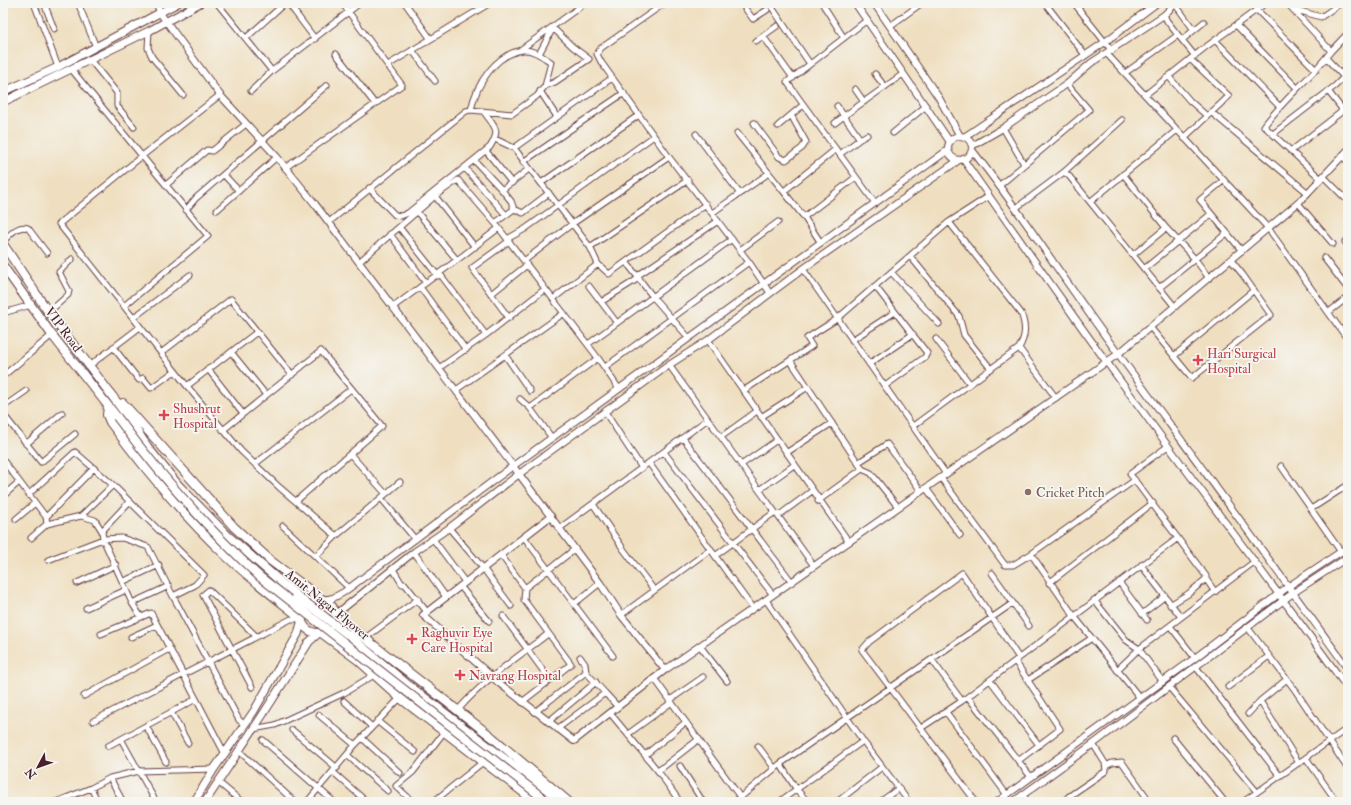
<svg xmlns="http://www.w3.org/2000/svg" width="1351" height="805" font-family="'IM FELL Double Pica',serif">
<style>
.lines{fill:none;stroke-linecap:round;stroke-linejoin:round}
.minor-casing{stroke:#633c41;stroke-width:7}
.tertiary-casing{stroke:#633c41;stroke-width:8}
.secondary-casing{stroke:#633c41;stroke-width:9}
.primary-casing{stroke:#633c41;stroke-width:10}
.minor{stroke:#fff;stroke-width:5}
.tertiary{stroke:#fff;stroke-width:6}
.secondary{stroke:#fff;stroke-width:7}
.primary{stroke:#fff;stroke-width:8}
.primary-bridge-casing{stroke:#633c41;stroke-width:10;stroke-linecap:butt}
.primary-bridge{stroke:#fff;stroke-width:8}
.health-dot{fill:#e0444e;stroke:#f6f6f2;stroke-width:1.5}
.education-dot{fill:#8d6e63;stroke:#f6f6f2;stroke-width:1.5}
.labels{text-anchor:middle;stroke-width:3.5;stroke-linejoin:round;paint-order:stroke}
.street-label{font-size:13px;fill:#4a1f2b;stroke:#f6f6f2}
.health-label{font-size:13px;fill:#be3a42;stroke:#f6f6f2;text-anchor:start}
.education-label{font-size:13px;fill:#785e54;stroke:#f6f6f2;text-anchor:start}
</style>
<rect width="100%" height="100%" fill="#f6f6f2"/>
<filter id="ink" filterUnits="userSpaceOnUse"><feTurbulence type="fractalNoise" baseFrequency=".025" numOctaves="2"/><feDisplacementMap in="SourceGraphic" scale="8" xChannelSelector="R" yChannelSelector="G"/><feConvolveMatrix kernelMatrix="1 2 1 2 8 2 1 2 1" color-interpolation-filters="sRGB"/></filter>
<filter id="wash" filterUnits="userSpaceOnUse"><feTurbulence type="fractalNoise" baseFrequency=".012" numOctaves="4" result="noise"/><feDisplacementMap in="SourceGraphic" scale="16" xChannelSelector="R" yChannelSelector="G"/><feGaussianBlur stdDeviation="0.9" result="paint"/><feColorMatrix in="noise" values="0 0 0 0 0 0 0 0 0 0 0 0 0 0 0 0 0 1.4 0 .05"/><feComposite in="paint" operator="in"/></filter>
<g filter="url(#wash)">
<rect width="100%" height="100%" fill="#efdfc0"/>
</g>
<g filter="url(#ink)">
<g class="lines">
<!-- minor casing -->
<g class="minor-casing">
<path id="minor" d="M34 3 58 67
M44 3 54 29
M78 3 96 47
M217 3 272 71
M288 3 315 39
M405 3 430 38
M665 3 601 48 597 54 601 62 669 157 749 262 770 293
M741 3 753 19 767 10
M769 3 810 64
M822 3 844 38
M1045 3 1085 55
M1074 3 1112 51
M1287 3 1331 51C1311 78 1284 99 1264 126L1321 179
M1300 3 1293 9 1321 17 1341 3
M1175 4 1194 30
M1257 10 1316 70
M1164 15 1167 21 1178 35
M867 20 787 82 875 203
M1236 25 1297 88
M890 26 922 3
M149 31 148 48 152 57 183 95
M763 36 793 78
M246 38 285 3
M1182 40 1204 22
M1215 40 1279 106
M756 41 777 26
M412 50 435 81
M520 50 584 4
M1331 51 1348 33
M336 54 375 104
M539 54 553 28 573 47 589 59 555 82 545 86
M1107 54 1268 228 1348 340
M1326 58 1344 77
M91 61 117 93V106L134 127
M388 65 490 3
M72 70 142 156 59 224 187 386 241 451 279 487 336 536
M1125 73 1178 35 1195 56
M875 74 885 87
M1169 77 1190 101 1207 116
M855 89 864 102
M251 91 272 71 360 3
M540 91 557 117
M1145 95 1203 49 1266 3
M1211 112 1308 193
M754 123 779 157 786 160 802 148 806 142 791 115
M835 123 844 116 837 106
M778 126 803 105
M1003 128 1024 164
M737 133 804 217 821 243
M893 133 926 106
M696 134 740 194
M1273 134 1335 86 1348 73
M1184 138 1229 96 1190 59
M495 139 514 148 590 247 598 264 609 274 706 204
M860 139 867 135
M514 148 612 78
M486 151 512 183
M1291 151 1340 113 1342 109 1328 91
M840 154 860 139 844 116 903 74
M1342 156 1348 162
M474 160 502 190
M523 162 624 93
M285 168 402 85 342 3
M465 168 506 215 495 223
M1064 172 1122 120
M1123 174 1166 228 1133 255
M224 175 239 191
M1323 176 1348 201
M1224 180 1200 200 1242 251
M541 183 639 115
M166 185 207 150 212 151 246 124
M1000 185 1089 110 1067 84
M369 188 395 215 401 216 408 213 490 147C501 129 495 128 484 112
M784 191 836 149
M435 196 475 247
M1090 202 1177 130
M1298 203 1333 244
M1016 208 1064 172 1069 176 1175 307
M514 209 523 213 549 193
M186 210 196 198 327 85
M217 210 277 157
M417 212 457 260 499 228
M712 213 769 173
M506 215 514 209 511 201 502 190 529 169
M804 217 856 177
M329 222 466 111 471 110C476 85 495 54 523 50 533 49 543 57 551 62L545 86 537 96 512 114 471 110
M399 227 438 276
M1166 228 1195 259 1209 278
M390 234 426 283
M507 239 525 229 654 136
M3 241C10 235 18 224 28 228L47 253
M509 241 472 268 509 318
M1345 242 1348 246
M590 247 688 180
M740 250 778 222
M910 256 959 316 964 335 991 369
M1324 258 1348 289
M524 261 572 224 669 157
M359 262 435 196 458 180 495 223 598 358 619 389
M627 263 653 297 689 338
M803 269 946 474
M1144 269 1211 214
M891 272 939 324
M440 274 486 335
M637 276 718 221
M589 286 617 323
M875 286 927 353 925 357 885 386
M420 287 466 350
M1159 288 1227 233
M491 294 527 265
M553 299 598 264
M601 302 639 278
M124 306 208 236 142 156 220 95
M393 307 457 260
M49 312 68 295 69 291 59 272 72 259
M1329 312 1348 297
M3 313 31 305
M133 318 190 275
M1150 327 1192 378 1271 315 1243 275 1231 260
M936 339 970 384
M708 340 849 542
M852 340 895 312
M588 344 732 239
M113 347 139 380 143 378 151 388 175 371
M1019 348 1056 398
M231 352 266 395
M161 353 231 299 292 375
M505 355 530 391
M1174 356 1254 290
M790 360 862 469
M869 364 913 334
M669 365 814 566
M89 366 140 327
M605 367 749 262
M439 368 486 335 545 289
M208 369 243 414
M3 376 52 335
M187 386 257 332
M456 390 564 313
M743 391 812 346 807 338 837 319 949 222 989 196
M520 399 530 408 552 438
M3 407 26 391
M530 408 598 358
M605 412 642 468
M3 414 41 462 75 434
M761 417 808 387
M913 426 1019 348C1026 336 1026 326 1021 313L949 222
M223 430 321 351 382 426 296 501
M721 437 757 411
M683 438 792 582
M26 444 62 413
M1168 446 1130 474 1206 576V579L1188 594 1170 605
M664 452 773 595
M786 453 832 423
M350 454 386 494
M3 460 46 517 47 524 81 516 95 520 102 531 103 539 132 603 141 617
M859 462 887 444 921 491
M649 463 753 609
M255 464 351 389
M741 465 777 440
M1281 466 1341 552
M941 478 1005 565H1013L1031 554
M1135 480 1031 554 1074 616 1140 698
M926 488 960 535
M759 490 794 465
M29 494 75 452 113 485 204 575 195 585 173 596 148 547 122 538 103 539 48 560
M3 496 19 482
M381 498 415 539
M818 501 862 469 871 473 898 507
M593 504 624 550 654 590
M1311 509 1348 485
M81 516 113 485
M778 516 812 491
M46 517 94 468
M16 519 35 503
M283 526 349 588
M449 528 483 568 511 606
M560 528 708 419
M102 531 129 502
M524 537 613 656
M31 538 47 524
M433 539 465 582
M414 552 446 597
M501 555 525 588 575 549
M316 556 336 536 400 482
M715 556 775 512
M1141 565 1181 617
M393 569 402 584H405L427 612
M992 573 1013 603
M1206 579 1215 592
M122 582 159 565
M1119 582 1147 620
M77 583 116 565
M1049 583 1153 503
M460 586 489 621
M173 596 239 720 245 725
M766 600 863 741 909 802
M1094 600 1126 640 1139 649 1117 670
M132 603 169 586
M574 604 600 583
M86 608 126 590
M1142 614 1164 597
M621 615 711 549
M503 616 550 680
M1170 626 1195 658
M1248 628 1295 690 1348 769
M101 634 151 613 225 754
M131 637 157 625
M364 639 418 599
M700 646 727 681
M580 657 585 664 586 672
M932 660 962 701
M1015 661 1060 729 1018 761
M1196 667 1280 776
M654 678 740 797
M990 680 1039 745
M1028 680 1092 638
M1163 682 1139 649 1254 562
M252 687 203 595 209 590 256 636
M1169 687 1257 792
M1228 687 1269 656
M605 693 618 707
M84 696 169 649
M968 697 1031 777
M670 700 703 677
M344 701 372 727
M1260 701 1299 763
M522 702 571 664 524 600 525 588
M458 710C484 680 516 658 548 634
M171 712 188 743
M535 712 586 672 605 693 557 729
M946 712 1007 795
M610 713 658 771 680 802
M1248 714 1260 701 1287 679
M319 715 355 745
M93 721 291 619H301
M377 721 415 752
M548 722 596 682
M146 726 166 762
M921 728 962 701 1178 538
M253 729 275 725 344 693 374 675
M292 730 337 768
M628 734 672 702
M362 738 400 773
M1173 738 1225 802
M121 739 156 802
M263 740 334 802
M108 746 196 699
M758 746 775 769
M239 751 295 802
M347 755 388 791
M645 755 686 722
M1306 758 1337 802
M780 764 797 790 808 802
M680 766 703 802
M1106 766 1112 763 1122 762 1150 802
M658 771 699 739
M333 772 367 802
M110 778 123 802
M218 782 242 802
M91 788 98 802
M1022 795 1028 802
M56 802 91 788 110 778 139 771 214 769
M307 802 355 745 400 698
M413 802 396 786 413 772 444 732
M433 802 483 762
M735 802 780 764 1013 603 1029 626
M779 802 863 741
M837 802 882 767
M880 802 899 788
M976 802 862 650 869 642 962 573 1019 658
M1066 802 1068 797 1106 771 1105 763 1093 744
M1243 802 1348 728"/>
</g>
<!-- tertiary casing -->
<g class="tertiary-casing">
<path id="tertiary" d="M157 3 160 13 220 95 277 157 315 204 519 474 600 583 621 615 665 670
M855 3 950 142
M874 3 939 98 960 136
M948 148a12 12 0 1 1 24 0a12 12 0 1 1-24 0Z
M964 137 1105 42 1157 3
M972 146 1003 128 1067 84 1091 63 1164 15 1176 3
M972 150C1021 212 1064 280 1111 344 1190 452 1270 560 1348 669
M963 159C1015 233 1066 307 1119 379 1194 483 1273 584 1348 689
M551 516 423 615 499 683 574 741 665 670 1118 354 1298 203 1348 150
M323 600 333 598 344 592 513 466 948 150
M335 615 414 552 449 528 519 474 669 365 708 340 803 269 959 160
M997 802 1195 658 1289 586 1348 547
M1013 802 1096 742 1293 593 1348 557"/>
</g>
<!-- secondary casing -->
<g class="secondary-casing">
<path id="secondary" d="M3 92 58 67 178 3
M3 102 149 31 200 3
M194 802 214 769 254 711 298 634 302 619
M205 802 262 716 309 642 320 632"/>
</g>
<!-- primary casing -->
<g class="primary-casing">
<path id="primary" d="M3 244 47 310 125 413 148 448 178 485 228 536 296 595
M3 266 52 335 117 417
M123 403 234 527 271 561 323 600
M108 406 107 415 110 422C144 468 181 513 223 553 248 577 276 598 302 619
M301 616a17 17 0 1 1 34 0a17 17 0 1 1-34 0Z
M335 615 492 737 569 802
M320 632 358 660 400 698 536 802
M347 634 408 685 561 802"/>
</g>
<!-- minor -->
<use href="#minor" class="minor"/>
<!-- tertiary -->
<use href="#tertiary" class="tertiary"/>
<!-- secondary -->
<use href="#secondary" class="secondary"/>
<!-- primary -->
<use href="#primary" class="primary"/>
<!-- primary-bridge casing -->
<g class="primary-bridge-casing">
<path id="primary-bridge" d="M117 417C160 475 207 528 260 577L548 802
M296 595 347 634"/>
</g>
<!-- primary-bridge -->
<use href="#primary-bridge" class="primary-bridge"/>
</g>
</g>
<!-- markers -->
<g class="health-dot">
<path d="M1196 354h4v4h4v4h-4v4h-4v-4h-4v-4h4z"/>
<path d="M162 409h4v4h4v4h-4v4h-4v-4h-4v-4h4z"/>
<path d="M410 633h4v4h4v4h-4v4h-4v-4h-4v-4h4z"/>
<path d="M458 669h4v4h4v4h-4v4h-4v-4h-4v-4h4z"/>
</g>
<circle class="education-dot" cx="1028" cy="492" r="4"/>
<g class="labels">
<!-- street labels -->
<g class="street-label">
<text transform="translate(64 329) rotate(53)" y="5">VIP Road</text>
<text transform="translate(328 604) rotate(39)" y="5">Amit Nagar Flyover</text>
</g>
<!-- health labels -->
<g class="health-label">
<text x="1207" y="358">Hari Surgical<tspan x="1207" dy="15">Hospital</tspan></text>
<text x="173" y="413">Shushrut<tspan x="173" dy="15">Hospital</tspan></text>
<text x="421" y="637">Raghuvir Eye<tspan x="421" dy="15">Care Hospital</tspan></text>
<text x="469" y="680">Navrang Hospital</text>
</g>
<!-- education labels -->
<g class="education-label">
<text x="1036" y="497">Cricket Pitch</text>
</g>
</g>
<!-- margin -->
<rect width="1351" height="805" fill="none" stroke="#f6f6f2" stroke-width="16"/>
<!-- north arrow -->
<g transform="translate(38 767) rotate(229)" stroke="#f6f6f2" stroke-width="3" paint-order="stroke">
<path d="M0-3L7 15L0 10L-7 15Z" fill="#4a1f2b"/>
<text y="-6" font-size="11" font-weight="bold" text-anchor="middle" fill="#4a1f2b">N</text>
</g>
</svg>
